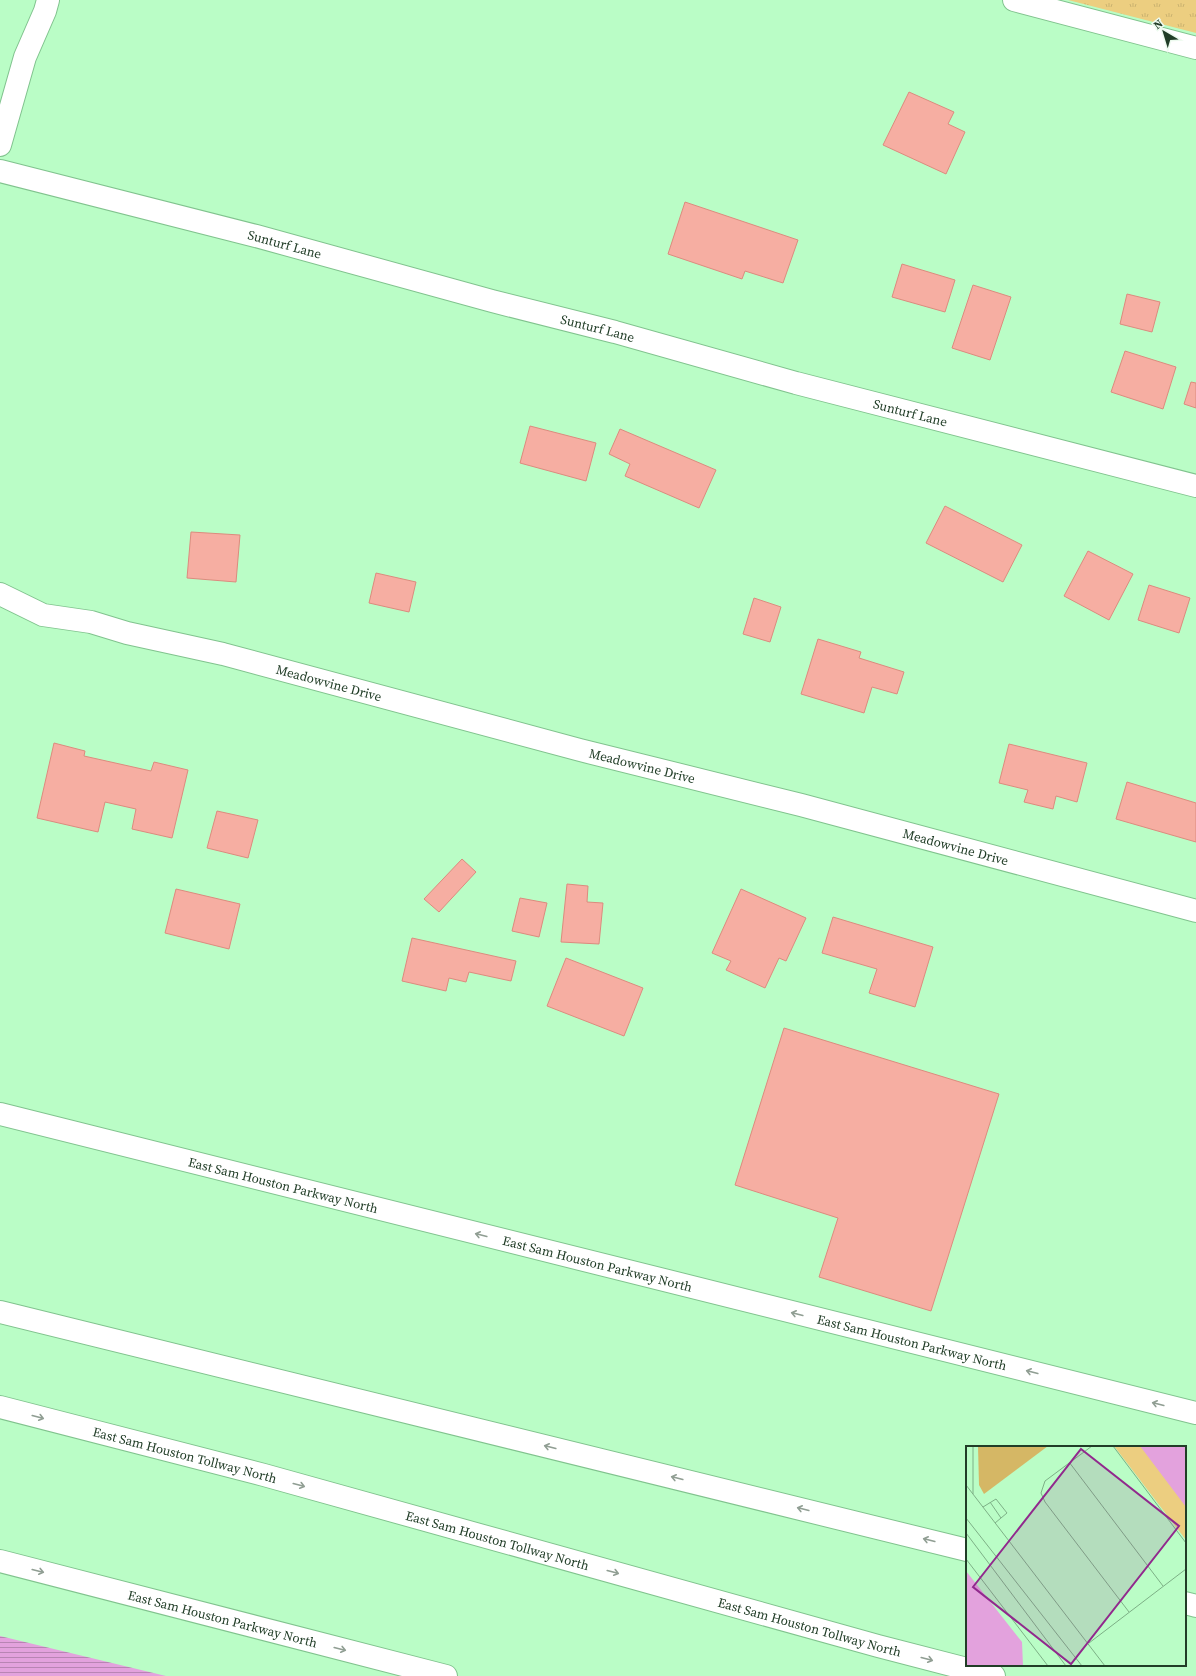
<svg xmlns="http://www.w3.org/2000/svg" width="1196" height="1676" font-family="'Source Serif 4',serif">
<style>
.grass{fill:url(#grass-tufts)}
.water{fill:url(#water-rules)}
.building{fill:#f6aea2;stroke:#dc8b7e}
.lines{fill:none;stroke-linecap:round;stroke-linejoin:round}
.street-casing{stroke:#81c38e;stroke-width:24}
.secondary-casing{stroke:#81c38e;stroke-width:24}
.highway-casing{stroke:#81c38e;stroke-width:24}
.street{stroke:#fff;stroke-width:22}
.secondary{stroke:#fff;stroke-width:22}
.highway{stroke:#fff;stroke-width:22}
.oneway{stroke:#909e93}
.labels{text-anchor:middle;stroke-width:3;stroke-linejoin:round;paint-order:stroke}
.street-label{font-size:13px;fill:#213d27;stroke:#eefbf0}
.inset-road{fill:none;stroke:#7db086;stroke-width:1}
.view{fill:#91298d;fill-opacity:0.15;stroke:#91298d;stroke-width:2}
.inset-edge{fill:none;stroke:#213d27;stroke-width:2}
</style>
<defs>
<pattern id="grass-tufts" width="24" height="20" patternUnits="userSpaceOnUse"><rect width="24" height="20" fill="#ecce80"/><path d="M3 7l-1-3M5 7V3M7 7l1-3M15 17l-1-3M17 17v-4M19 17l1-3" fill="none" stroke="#cab26f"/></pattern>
<pattern id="water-rules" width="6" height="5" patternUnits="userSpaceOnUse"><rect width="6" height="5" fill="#e3a2dd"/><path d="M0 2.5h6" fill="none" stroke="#b885b3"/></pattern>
</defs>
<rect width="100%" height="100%" fill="#bafdc6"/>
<!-- grass -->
<path class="grass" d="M1068 0H1196V33Z"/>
<!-- water -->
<path class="water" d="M0 1636 166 1676H0Z"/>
<!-- building -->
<path class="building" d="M909 92 954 112 948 124 965 132 946 174 883 145Z
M685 202 798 240 783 283 745 271 742 279 668 254Z
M902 264 955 280 945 312 892 297Z
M973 285 1011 297 990 360 952 348Z
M1127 294 1160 302 1152 332 1120 324Z
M1125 351 1176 367 1163 409 1111 392Z
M1191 382 1196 383V408L1184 404Z
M530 426 596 443 586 481 520 463Z
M620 429 716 470 699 508 625 476 630 464 609 454Z
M945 506 1022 545 1003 582 926 543Z
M191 532 240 535 236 582 187 578Z
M1088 551 1133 574 1109 620 1064 596Z
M376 573 416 582 409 612 369 603Z
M1149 585 1190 598 1179 633 1138 620Z
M754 598 781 607 770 642 743 634Z
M818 639 861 652 859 658 904 672 897 694 872 687 864 713 801 694Z
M54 743 85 751 84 756 151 771 154 762 188 770 172 838 132 829 136 809 105 802 98 832 37 818Z
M1009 744 1087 763 1077 802 1056 796 1053 809 1024 802 1028 790 999 783Z
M1127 782 1196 803V842L1116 819Z
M217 811 258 820 248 858 207 848Z
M462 859 476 872 439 912 424 899Z
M567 884 588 886 587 902 603 903 599 944 561 942Z
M176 889 240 904 229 949 165 933Z
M741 889 806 918 786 961 779 958 765 988 726 970 731 961 712 953Z
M520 898 547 903 539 937 512 931Z
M833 917 933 947 915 1007 869 993 877 969 822 953Z
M412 938 516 961 511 981 469 972 466 982 449 978 446 991 402 981Z
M566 958 643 988 624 1036 547 1006Z
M784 1028 999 1094 931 1311 819 1277 838 1218 735 1185Z"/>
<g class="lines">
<!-- street casing -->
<g class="street-casing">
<g id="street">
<path d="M0 145 25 57 45 11 48 0"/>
<path id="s1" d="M0 171 256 236 492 301 615 332 796 383 1196 486"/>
<path id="s2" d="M0 594 43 615 91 622 127 633 223 654 580 750 801 805 1196 911"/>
</g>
</g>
<!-- secondary casing -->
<g class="secondary-casing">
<g id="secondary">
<path d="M1014 0 1196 48"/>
<path id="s3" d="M0 1114 1196 1413"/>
<path id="s4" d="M0 1561 446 1676"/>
</g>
</g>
<!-- highway casing -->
<g class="highway-casing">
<g id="highway">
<path d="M0 1312 967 1550"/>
<path id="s5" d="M0 1407 264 1475 878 1646 994 1676"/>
<path d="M1185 1603 1196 1606"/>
</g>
</g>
<!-- street -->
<use href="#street" class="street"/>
<!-- secondary -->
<use href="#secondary" class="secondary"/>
<!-- highway -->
<use href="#highway" class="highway"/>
</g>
<!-- one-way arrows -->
<defs><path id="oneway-shaft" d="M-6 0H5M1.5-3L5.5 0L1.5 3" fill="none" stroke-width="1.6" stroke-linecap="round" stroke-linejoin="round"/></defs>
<g class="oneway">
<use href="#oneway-shaft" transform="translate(481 1235) rotate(-166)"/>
<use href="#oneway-shaft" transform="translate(797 1314) rotate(-166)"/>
<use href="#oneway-shaft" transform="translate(1032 1372) rotate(-166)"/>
<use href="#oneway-shaft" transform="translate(1158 1404) rotate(-166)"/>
<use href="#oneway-shaft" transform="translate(38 1417) rotate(15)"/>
<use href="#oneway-shaft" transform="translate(550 1447) rotate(-166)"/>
<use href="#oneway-shaft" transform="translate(677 1478) rotate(-166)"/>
<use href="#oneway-shaft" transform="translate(299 1485) rotate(15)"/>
<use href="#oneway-shaft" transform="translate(803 1509) rotate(-166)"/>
<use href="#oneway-shaft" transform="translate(929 1540) rotate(-166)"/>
<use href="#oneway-shaft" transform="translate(38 1571) rotate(14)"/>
<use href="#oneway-shaft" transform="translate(613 1572) rotate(15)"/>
<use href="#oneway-shaft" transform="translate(340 1649) rotate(14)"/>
<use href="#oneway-shaft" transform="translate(927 1659) rotate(15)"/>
</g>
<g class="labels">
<!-- street labels -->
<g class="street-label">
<text dy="5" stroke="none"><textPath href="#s1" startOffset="294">Sunturf Lane</textPath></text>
<text dy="5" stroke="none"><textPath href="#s1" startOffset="618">Sunturf Lane</textPath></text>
<text dy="5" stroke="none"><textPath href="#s1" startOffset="942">Sunturf Lane</textPath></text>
<text dy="5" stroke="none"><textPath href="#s2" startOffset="342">Meadowvine Drive</textPath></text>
<text dy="5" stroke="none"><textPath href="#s2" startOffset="666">Meadowvine Drive</textPath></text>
<text dy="5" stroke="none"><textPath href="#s2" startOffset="990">Meadowvine Drive</textPath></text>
<text dy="5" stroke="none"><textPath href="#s3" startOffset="292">East Sam Houston Parkway North</textPath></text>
<text dy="5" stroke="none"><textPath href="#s3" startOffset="616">East Sam Houston Parkway North</textPath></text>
<text dy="5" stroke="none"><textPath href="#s3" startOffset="940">East Sam Houston Parkway North</textPath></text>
<text dy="5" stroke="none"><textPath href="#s5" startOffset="191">East Sam Houston Tollway North</textPath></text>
<text dy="5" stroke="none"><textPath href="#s5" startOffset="515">East Sam Houston Tollway North</textPath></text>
<text dy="5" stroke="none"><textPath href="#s4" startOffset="230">East Sam Houston Parkway North</textPath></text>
<text dy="5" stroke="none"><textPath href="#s5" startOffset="839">East Sam Houston Tollway North</textPath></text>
</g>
</g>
<!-- overview -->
<g transform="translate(966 1446)">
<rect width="220" height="220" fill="#bafdc6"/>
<path d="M148 0H220V94Z" fill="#ecce80"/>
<path d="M12 0H82L18 48 13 39Z" fill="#d5b765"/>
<path d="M174 0H220V61ZM0 125 56 196 57 220H0Z" fill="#e3a2dd"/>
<path class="inset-road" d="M7 0V48M126 0 79 35 75 47 79 56 163 166M147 0 220 97M103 16 197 140M0 39 139 220M24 56 35 72M17 61 30 53 41 67 29 77M0 72 116 220M0 87 100 220M0 113 82 220M123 197 220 123"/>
<path class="view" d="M115 3 213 80 105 218 7 141Z"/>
<rect width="220" height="220" class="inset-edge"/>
</g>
<!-- north arrow -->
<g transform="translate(1164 32) rotate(322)" stroke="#eefbf0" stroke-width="3" paint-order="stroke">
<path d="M0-3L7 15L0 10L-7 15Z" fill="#213d27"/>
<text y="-6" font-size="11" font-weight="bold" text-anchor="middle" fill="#213d27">N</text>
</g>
</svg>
